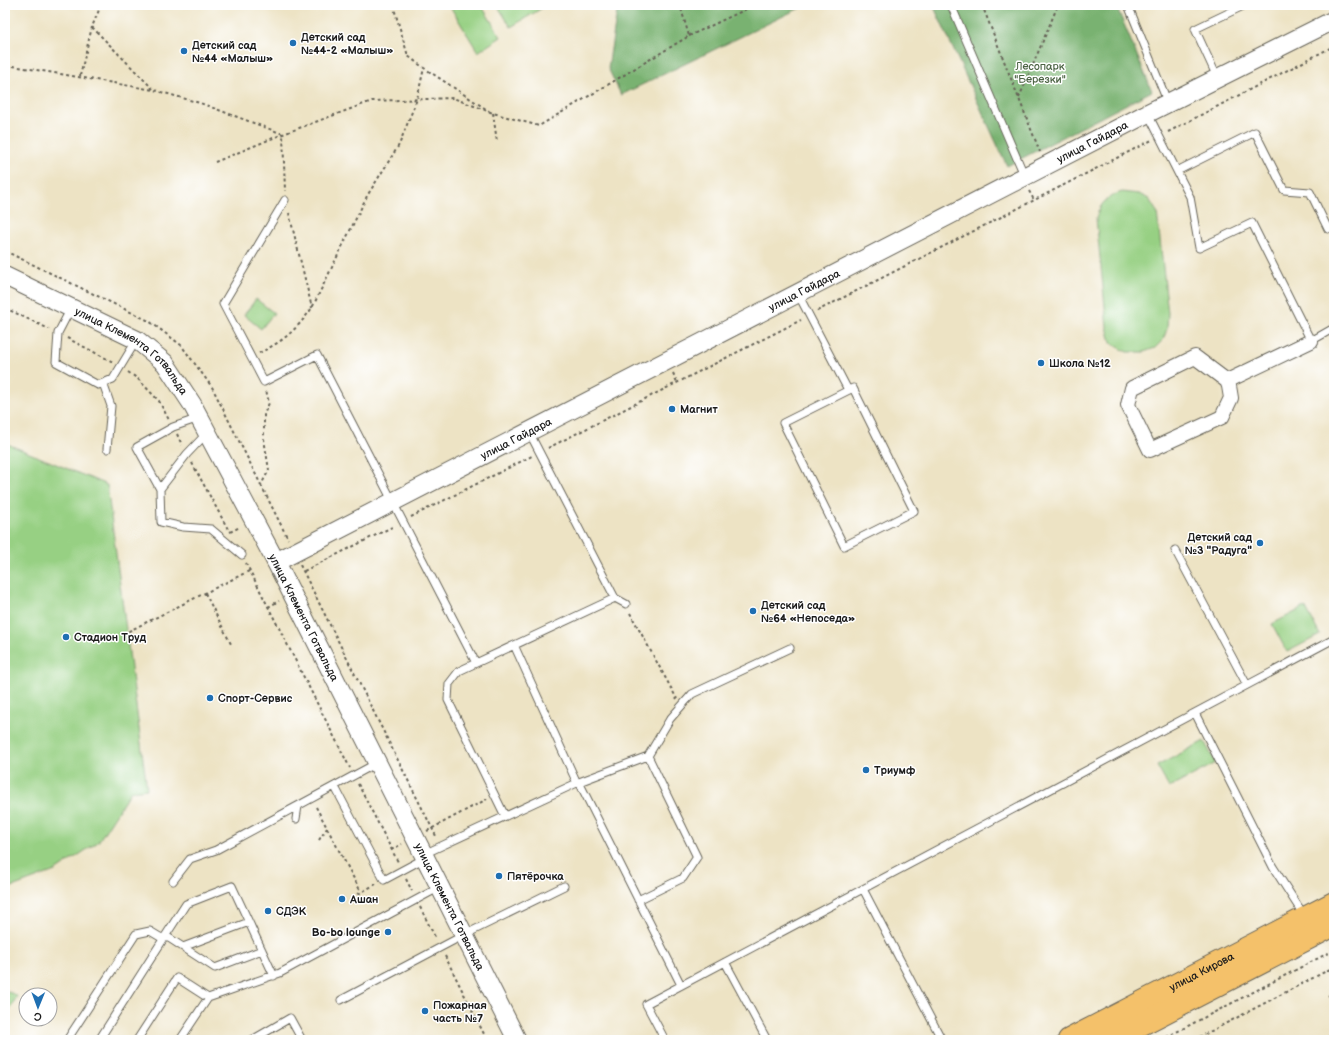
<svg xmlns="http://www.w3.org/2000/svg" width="1339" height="1045" font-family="'Balsamiq Sans',sans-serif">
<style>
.green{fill:#97d083;stroke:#5a7650}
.forest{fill:#79b271;stroke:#4a6746}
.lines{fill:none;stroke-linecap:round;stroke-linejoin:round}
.service-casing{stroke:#656257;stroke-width:9}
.minor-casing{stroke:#656257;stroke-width:16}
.tertiary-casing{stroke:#656257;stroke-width:20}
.primary-casing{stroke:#656257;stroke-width:24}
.path{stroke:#656257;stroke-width:2;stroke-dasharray:3 3;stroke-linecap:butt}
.service{stroke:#fff;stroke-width:7}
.minor{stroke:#fff;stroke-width:14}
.tertiary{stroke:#fff;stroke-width:18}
.primary{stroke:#f4c16a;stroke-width:22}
.poi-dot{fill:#1f6fb2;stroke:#fff;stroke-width:1.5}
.labels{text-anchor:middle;stroke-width:3;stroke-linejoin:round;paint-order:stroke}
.poi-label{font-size:11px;font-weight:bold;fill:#1c1c1c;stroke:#fff;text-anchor:start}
.park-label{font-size:11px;fill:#4d6445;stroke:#fff}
.street-label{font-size:11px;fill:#1c1c1c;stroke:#fff}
</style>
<rect width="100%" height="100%" fill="#fff"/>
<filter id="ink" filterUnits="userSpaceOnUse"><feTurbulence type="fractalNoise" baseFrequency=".025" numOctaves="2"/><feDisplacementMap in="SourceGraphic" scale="8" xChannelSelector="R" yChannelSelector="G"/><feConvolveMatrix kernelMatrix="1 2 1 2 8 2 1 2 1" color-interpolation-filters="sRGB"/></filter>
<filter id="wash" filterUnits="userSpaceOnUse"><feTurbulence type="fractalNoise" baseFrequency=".012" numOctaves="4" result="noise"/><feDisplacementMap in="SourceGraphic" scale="16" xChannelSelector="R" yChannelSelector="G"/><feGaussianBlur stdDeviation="0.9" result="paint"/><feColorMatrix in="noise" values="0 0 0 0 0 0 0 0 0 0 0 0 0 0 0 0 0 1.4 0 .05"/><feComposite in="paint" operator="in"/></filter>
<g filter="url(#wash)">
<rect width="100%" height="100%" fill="#ede3c4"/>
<!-- green -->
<path class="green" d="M456 5H481L501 37 478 52 451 8Z
M497 5H547L511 27Z
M1122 192 1139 194 1149 199 1157 212 1168 313 1167 329 1163 340 1155 348 1144 352H1127L1118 347 1111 342 1107 327 1096 218C1100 203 1108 196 1122 192Z
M256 299 274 313 261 329 244 315Z
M5 443 107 485 147 789 131 791 98 842 55 871 12 887 5 888Z
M1305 607 1320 635 1287 652 1272 624Z
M1204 741 1216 763 1169 788 1157 766Z
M5 990 17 996 5 1019Z"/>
<!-- forest -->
<path class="forest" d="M618 5H806L621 95 608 68Z
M933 5H1116L1152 91 1007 166Z"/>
</g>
<g filter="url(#ink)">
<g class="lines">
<!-- service casing -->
<g class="service-casing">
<path id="service" d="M951 5 1025 177
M1128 5 1168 103
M1217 77 1195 29 1245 5
M1148 114 1190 197 1199 248 1252 223 1311 341 1334 328
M1177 171 1255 132 1284 190 1310 192 1328 229 1334 226
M285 200 223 304 264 382 317 355 476 663
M798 294 848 390
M71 308 58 333 56 362 98 385 113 379 136 341
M103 383 111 406 107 449
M853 388 914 511 844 546 783 423Z
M529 432 615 598
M207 433 187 454 160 489 161 522 183 527 211 529 242 555
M160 489 137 447 173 427 199 418
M1175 550 1247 685
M514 645 577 783
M1195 713 1273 867 1305 917
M648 756 670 719 692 694 790 648
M579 782 648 756 697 857 683 878 638 900
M335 787 384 880 425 858
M505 816 448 700 449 684 459 671 615 598 626 604
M296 819 298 806
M424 854 579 782 681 985
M173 881 190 859 216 850 377 763
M863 889 942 1040
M183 947 249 922
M262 950 215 968 169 938H164L186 904 232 886 274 976
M725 962 767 1040
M341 1000 464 935 564 886
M67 1040 136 934 150 931 160 937 164 938 99 1040
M137 1040 177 978 208 998
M180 1040 208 998 280 973 440 887
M252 1040 290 1018 302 1040
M665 1040 646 1004 1334 639
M1330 1040 1334 1038"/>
</g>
<!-- minor casing -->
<g class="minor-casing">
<path id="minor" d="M1195 357 1227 381 1229 386 1231 398 1222 417 1150 450 1128 405 1132 388Z
M1227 381 1311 341"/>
</g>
<!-- tertiary casing -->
<g class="tertiary-casing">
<g id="tertiary">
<path id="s1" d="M5 276 137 340 165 363 192 404 276 562 517 1040"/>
<path id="s2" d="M276 562 1148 113 1334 20"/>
</g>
</g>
<!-- primary casing -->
<g class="primary-casing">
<g id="primary">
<path id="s3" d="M1069 1040 1334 903"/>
<path d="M1111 1040 1334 925"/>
</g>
</g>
<!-- path -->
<path class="path" d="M101 5 92 27 153 89
M393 5 408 56 424 68 489 111
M982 5 1040 152
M689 36 755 5
M7 65 154 90 200 103 283 134 285 191
M80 76 92 27
M1019 98 1058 5
M493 113 497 142
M1168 132 1334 46
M215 162 283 134 372 101 453 98 493 113 539 126 689 36 680 5
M1029 191 1034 200
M289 213 312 308
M5 251 149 321 181 345 212 387 261 485 269 470 264 439V414L269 403 266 390
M5 308 49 329
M817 311 1152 140
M67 338 113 362
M259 353C284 341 296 330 312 308L367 196 399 145 417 99 424 68
M128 372 138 379 159 401 169 420
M673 373 677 382
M177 434 182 445
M548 448 801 320
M192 463 229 531
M261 485 288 539
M411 517 532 456
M230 532 240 527
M246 563 350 768
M300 565 437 838
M304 571 394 526
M205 593 231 644
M268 607 279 601
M630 613 677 699
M123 634 249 571
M358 784 398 862
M316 807 361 892
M427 831 487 799
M319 840 327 828
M391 850 402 844
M406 879 412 891
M358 894 376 884
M420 907 436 939
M445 956 487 1040
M1328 996 1334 993
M1161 1040 1334 950
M1194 1040 1334 967"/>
<!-- service -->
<use href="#service" class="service"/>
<!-- minor -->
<use href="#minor" class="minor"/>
<!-- tertiary -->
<use href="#tertiary" class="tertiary"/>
<!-- primary -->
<use href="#primary" class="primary"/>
</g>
</g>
<!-- markers -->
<g class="poi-dot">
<circle cx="293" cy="43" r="4"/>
<circle cx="184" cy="51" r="4"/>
<circle cx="1041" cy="363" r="4"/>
<circle cx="672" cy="409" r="4"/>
<circle cx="1260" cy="543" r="4"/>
<circle cx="753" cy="611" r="4"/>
<circle cx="66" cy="637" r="4"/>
<circle cx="210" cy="698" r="4"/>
<circle cx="866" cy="770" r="4"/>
<circle cx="499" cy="876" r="4"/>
<circle cx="342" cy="899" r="4"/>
<circle cx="268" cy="911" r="4"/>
<circle cx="388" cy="932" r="4"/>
<circle cx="425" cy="1011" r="4"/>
</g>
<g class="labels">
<!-- poi labels -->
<g class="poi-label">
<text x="301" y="41">Детский сад<tspan x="301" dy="13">№44-2 «Малыш»</tspan></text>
<text x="192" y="49">Детский сад<tspan x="192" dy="13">№44 «Малыш»</tspan></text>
<text x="1049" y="367">Школа №12</text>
<text x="680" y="413">Магнит</text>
<text x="1252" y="541" text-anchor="end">Детский сад<tspan x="1252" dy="13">№3 "Радуга"</tspan></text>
<text x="761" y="609">Детский сад<tspan x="761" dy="13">№64 «Непоседа»</tspan></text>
<text x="74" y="641">Стадион Труд</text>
<text x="218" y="702">Спорт-Сервис</text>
<text x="874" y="774">Триумф</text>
<text x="507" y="880">Пятёрочка</text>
<text x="350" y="903">Ашан</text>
<text x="276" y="915">СДЭК</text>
<text x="380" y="936" text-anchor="end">Bo-bo lounge</text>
<text x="433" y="1009">Пожарная<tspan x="433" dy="13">часть №7</tspan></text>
</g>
<!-- park labels -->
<g class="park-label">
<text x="1040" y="70">Лесопарк<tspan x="1040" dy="13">"Березки"</tspan></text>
</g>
<!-- street labels -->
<g class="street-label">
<text dy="4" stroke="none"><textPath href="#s2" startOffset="918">улица Гайдара</textPath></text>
<text dy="4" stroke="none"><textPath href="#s2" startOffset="594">улица Гайдара</textPath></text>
<text dy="4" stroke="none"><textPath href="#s1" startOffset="149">улица Клемента Готвальда</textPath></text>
<text dy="4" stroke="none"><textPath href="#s2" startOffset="270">улица Гайдара</textPath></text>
<text dy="4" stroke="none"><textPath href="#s1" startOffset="473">улица Клемента Готвальда</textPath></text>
<text dy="4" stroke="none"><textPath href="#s1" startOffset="797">улица Клемента Готвальда</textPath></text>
<text dy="4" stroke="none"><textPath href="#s3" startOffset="149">улица Кирова</textPath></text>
</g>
</g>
<!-- margin -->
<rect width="1339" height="1045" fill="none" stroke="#fff" stroke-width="20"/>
<!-- north arrow -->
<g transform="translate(38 1007) rotate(181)"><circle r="19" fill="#ffffff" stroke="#a4a4a4"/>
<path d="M0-3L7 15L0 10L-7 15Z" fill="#1f6fb2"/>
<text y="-6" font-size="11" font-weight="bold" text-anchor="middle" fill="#1c1c1c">С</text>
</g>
</svg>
